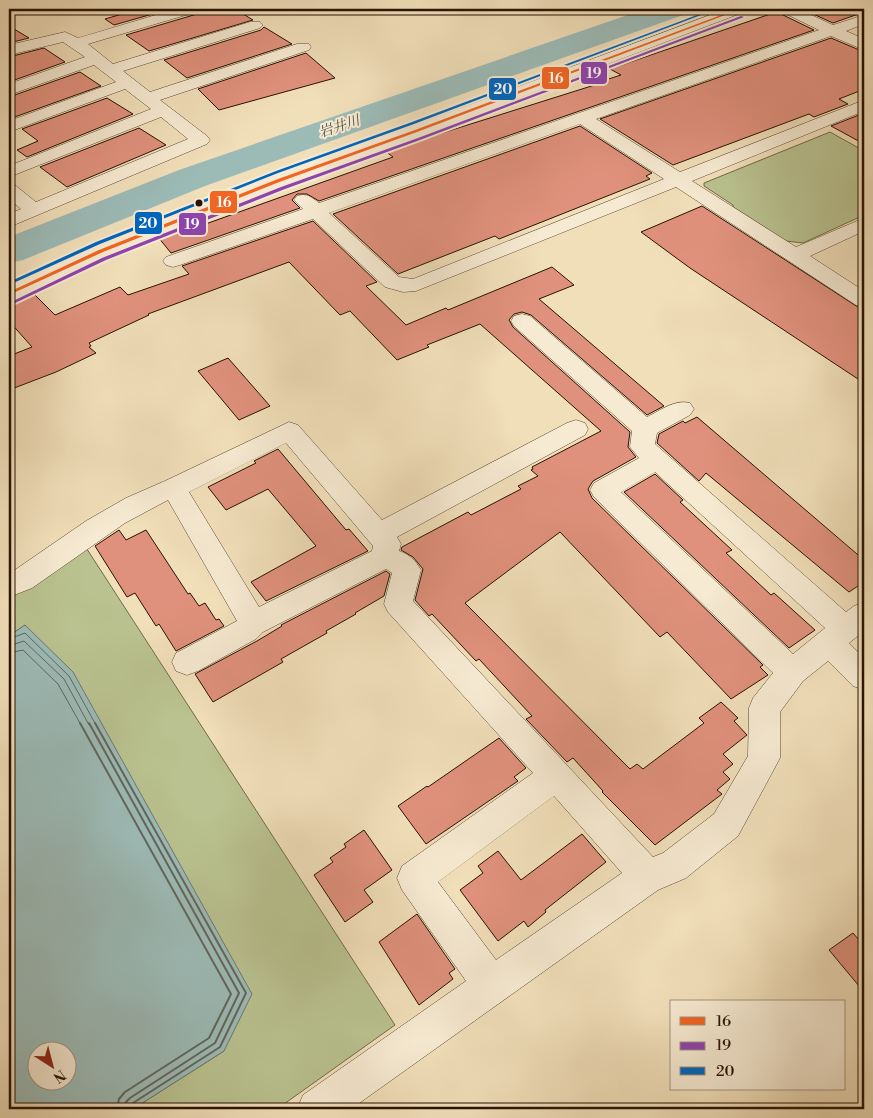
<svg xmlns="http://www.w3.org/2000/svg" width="873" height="1118" font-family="'Libre Bodoni','Noto Serif JP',serif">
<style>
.green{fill:#b9c290;stroke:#706a48}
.water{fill:#9cbbb7;stroke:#6d776e;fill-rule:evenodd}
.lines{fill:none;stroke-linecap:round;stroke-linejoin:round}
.shore-far1{stroke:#62665c;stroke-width:1}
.shore{stroke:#62665c;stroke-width:2}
.river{fill:#9cbbb7;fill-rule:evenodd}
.building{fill:#e0917d;stroke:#271201}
.minor-casing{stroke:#5a452f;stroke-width:1}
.minor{fill:#f6ead2;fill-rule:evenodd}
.bus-1-casing{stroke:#f6ead2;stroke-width:4}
.bus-2-casing{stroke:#f6ead2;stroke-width:4}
.bus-3-casing{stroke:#f6ead2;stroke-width:4}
.bus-1{fill:#f26522;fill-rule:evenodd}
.bus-2{fill:#8e44ad;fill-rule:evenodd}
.bus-3{fill:#0065bd;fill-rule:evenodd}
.bus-dot{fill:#271201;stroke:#f6ead2;stroke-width:2}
.labels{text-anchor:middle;stroke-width:4;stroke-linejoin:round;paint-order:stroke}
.far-water-label{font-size:14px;font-style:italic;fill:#504d41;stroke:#f6ead2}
.line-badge{stroke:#f6ead2;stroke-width:2}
.badge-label{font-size:14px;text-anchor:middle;font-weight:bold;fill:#fff}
</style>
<rect width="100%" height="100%" fill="#f1dfba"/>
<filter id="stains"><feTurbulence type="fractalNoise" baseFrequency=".004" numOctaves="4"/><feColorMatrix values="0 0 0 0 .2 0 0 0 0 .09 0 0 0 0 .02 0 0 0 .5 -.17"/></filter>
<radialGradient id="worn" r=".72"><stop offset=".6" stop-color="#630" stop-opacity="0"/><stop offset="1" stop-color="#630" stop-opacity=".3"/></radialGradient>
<!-- green -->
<path class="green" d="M830 132 864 151V215L803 243 786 241 733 207V205L704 186V183Z
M83 543 395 1025 277 1109H133L224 1051 25 625 9 636V592L20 587Z"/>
<!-- water -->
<path class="water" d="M25 625 73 672 252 994 224 1051 133 1109H9V636ZM38 1050H68V1080H38Z"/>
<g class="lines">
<!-- shore-far1 -->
<path class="shore-far1" d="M9 639 25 633 69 676 96 725
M9 646 24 641 64 679 89 725
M9 653 23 650 58 684 81 725"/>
<!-- shore -->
<path class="shore" d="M80 723 231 994 209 1038 125 1092 119 1099 117 1109
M89 723 239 993 215 1043 130 1098 126 1102 124 1109
M95 723 246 993 220 1047 133 1103 131 1109"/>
<!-- river -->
<path class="river" d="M645 9H688L683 15 205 186 23 260 9 263V237L179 170Z"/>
</g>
<!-- building -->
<path class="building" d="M139 9H170L114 25 105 19Z
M200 9H235L253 20 149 51 126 35 197 14Z
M802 9H863L864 12 833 23Z
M779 11 781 14 814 30 319 201 307 194H297L292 200 300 208 171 253 158 237 183 228 200 226 393 157 385 151 601 83 599 82 621 75 610 69Z
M9 26 29 38 9 43Z
M264 27 292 44 187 78 164 60 261 30Z
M831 38 864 52V87L859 89 862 90 839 99 848 104 814 117 809 114 673 165 600 119Z
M44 48 65 62 9 82V57Z
M306 53 335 78 219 110 198 89Z
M80 72 101 86 9 119V97Z
M107 98 133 114 27 157 17 150 38 141 22 129Z
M864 113V144L831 126Z
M580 126 652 173 646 176 650 179 499 239 495 236 398 274 333 214Z
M139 128 166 145 67 187 40 167Z
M702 206 864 311V383L690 268 641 232Z
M313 221 377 282 366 286 406 325 446 308 448 310 552 267 574 285 539 299 664 406 647 415 531 315 522 312 514 314 509 320 513 327 630 432 628 447 636 457 593 481 588 489 592 498 763 665 760 667 768 675 731 699 667 632 660 637 560 532 465 603 630 769 637 764 643 769 704 723 699 718 721 702 738 718 734 721 747 735 723 754 733 764 723 772 730 779 717 790 722 794 655 845 602 792 603 791 573 758 567 762 526 719 532 716 479 659 476 661 432 614 429 616 415 600 423 569 413 557 401 550 402 547 468 512 471 515 521 489 518 486 538 476 531 470 533 469 532 467 601 431 480 324 427 345 429 347 397 360 350 311 340 315 289 262 148 314 149 315 89 343 91 346 89 347 96 353 56 372 9 390V356L32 347 9 321V303L33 293 55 315 120 287 128 295 189 274 182 266Z
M228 358 270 406 239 420 198 371Z
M697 417 864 560V582L849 592 706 473 699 481 657 443 659 434 683 421 685 423Z
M278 449 346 530 349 529 368 551 266 601 251 582 316 546 268 489 226 510 208 487 256 463 254 461Z
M655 474 683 500 680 502 732 550 726 553 771 595 774 593 815 630 789 648 624 492Z
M119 530 126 540 146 530 188 594 190 593 199 606 205 603 216 620 219 619 224 626 176 651 159 624 156 626 135 593 127 597 95 546Z
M386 571 390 574 384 596 355 613 356 614 326 631 327 633 281 659 283 662 213 702 195 674 257 641 282 626 281 625Z
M499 738 526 768 514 777 518 781 426 844 398 806 427 786 428 787Z
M364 830 392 870 364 890 373 902 345 922 314 875 333 862 330 858 346 847 344 844Z
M582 834 606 862 545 910 546 912 528 927 524 921 498 941 460 890 483 873 478 866 498 851 521 880Z
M417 914 455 969 449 973 453 979 419 1005 379 942Z
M853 933 864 946V992L829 950Z"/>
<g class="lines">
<!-- minor casing -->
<g class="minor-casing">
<path id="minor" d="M176 9H198L196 12 88 44 113 64 250 22H260L263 25 260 28 123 71 150 92 297 44H309L311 47 309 50 160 100 207 136 210 140 207 144 9 227V214L21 209 9 199V184L16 186 36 202 188 139 161 117 9 177V166L151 109 125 89 9 132V121L116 82 94 65 9 95V84L85 57 63 42 9 55V45L65 32 78 38Z
M726 9H746L744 12 422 135 287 184 108 255 17 299 9 300V286L94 247 273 176 410 127Z
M780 9H798L833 25 864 15V24L846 31 864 39V50L831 36 596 119 680 172 864 100V111L692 181 796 247 864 218V231L810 256 864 291V307L856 305 676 187 416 291 403 292 385 287 313 219 180 265 173 267 166 265 163 261 166 257 303 209 294 200 297 196C307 193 311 197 319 203L819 30 782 12ZM580 124 664 179 413 279 399 277 329 213Z
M522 314 530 316 647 417C661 410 675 399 690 403L694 409 690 415 657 433 655 444 846 612 854 606 864 602V631L849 643 864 658V690L853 686 828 661 803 681 780 712V758L738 836 686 878 658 890 351 1109H297L303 1095 466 981 402 890 397 878 402 866 533 773 388 612 384 604 392 573 386 569 263 632 256 639 198 671 187 675 176 671 172 662 176 653 237 621 168 500 125 523 32 588 9 597V574L86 521 126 498 165 481 289 422 298 425 382 520 567 423 576 420 585 423 588 429 585 435 397 537 401 544 399 551C410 555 415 560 421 570L413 601 653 857 663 853 714 814 748 756 749 708 753 698 773 673 594 497 590 490 594 483 639 458 630 447 632 431 514 326 511 321 514 316ZM286 443 373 546 372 551 259 607 189 492ZM655 472 825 628 793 654 621 492ZM554 796 622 873 496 960 438 882Z"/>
</g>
<!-- minor -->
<use href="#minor" class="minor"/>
<!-- bus-1 casing -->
<g class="bus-1-casing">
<path id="bus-1" d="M737 9H741L417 132 282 181 103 252 9 295V292L99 250 278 179 415 130Z"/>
</g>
<!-- bus-2 casing -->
<g class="bus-2-casing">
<path id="bus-2" d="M741 16 744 17 420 140 285 189 106 260 15 303H11V302L102 258 281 187 418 138Z"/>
</g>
<!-- bus-3 casing -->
<g class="bus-3-casing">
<path id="bus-3" d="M713 9H717L414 124 278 173 100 244 9 285V282L96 242 276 171 412 122Z"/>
</g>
<!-- bus-1 -->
<use href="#bus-1" class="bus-1"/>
<!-- bus-2 -->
<use href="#bus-2" class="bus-2"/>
<!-- bus-3 -->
<use href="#bus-3" class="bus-3"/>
</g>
<!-- markers -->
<circle class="bus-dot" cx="199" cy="203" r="4.5"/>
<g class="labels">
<!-- far-water labels -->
<g class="far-water-label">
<text transform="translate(339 126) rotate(-19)" y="5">岩井川</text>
</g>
</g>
<g class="line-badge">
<rect x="580" y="61" width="28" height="24" rx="5" fill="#8e44ad"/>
<rect x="541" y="66" width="29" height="24" rx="5" fill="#f26522"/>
<rect x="488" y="77" width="29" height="24" rx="5" fill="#0065bd"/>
<rect x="209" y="190" width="29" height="24" rx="5" fill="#f26522"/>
<rect x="134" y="211" width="29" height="24" rx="5" fill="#0065bd"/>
<rect x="178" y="212" width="29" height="24" rx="5" fill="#8e44ad"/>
</g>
<g class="badge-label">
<text x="594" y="78">19</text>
<text x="556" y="83">16</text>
<text x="503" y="94">20</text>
<text x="224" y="207">16</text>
<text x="148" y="228">20</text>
<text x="192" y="229">19</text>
</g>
<!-- margin -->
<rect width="873" height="1118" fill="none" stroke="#f1dfba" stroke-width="30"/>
<rect x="10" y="10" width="853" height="1098" fill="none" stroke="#271201" stroke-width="2.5"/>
<rect x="15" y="15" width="843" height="1088" fill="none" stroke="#271201"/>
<!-- legend -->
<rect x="670" y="1000" width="175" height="90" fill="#f6ead2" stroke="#a3947e"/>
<rect x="680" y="1017" width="25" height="8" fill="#f26522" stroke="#a3947e"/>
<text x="716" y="1026" font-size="15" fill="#271201">16</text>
<rect x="680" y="1042" width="25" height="8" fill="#8e44ad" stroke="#a3947e"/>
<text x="716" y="1050" font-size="15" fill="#271201">19</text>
<rect x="680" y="1067" width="25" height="8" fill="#0065bd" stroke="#a3947e"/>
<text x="716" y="1076" font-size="15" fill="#271201">20</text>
<!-- north arrow -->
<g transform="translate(52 1066) rotate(144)"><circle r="24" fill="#f6ead2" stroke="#a3947e"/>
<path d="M0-4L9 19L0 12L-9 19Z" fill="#8f2418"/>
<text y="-8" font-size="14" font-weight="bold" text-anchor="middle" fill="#271201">N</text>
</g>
<rect width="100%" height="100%" filter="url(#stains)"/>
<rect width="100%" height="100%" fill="url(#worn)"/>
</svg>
